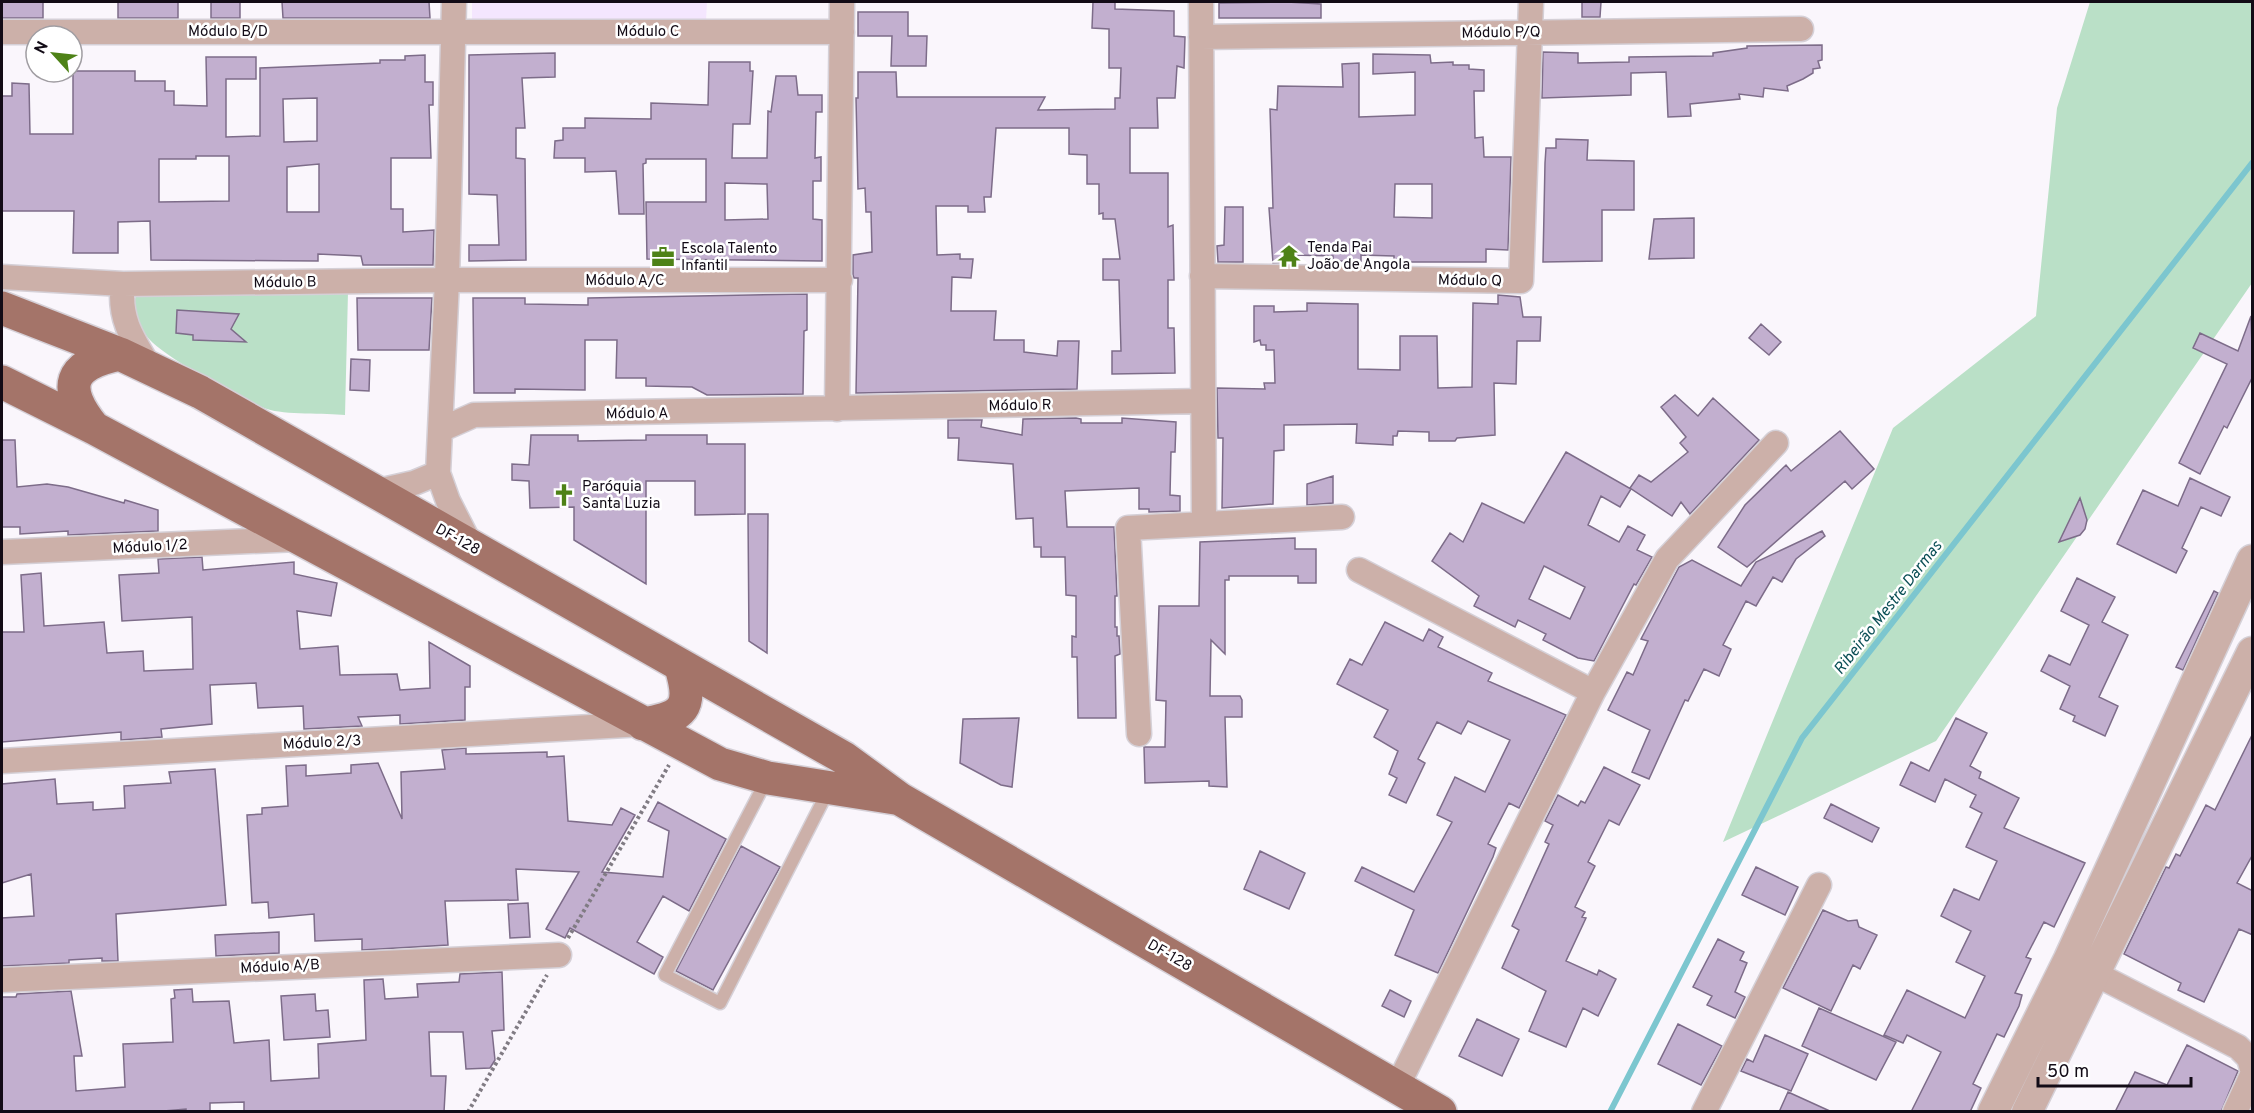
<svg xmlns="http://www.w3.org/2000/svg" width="2254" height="1113" font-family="Overpass,sans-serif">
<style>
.built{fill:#f4e6fe}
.green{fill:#bae0c7}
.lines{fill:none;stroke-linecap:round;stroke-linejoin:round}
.stream{stroke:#7cc6cf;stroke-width:6}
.building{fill:#c2afcf;stroke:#7d6c89;stroke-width:1.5;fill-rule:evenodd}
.service-casing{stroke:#d5d0d7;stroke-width:15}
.minor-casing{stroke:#d5d0d7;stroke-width:27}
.tertiary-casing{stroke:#d5d0d7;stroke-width:33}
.primary-casing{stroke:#d5d0d7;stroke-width:36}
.path{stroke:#807b83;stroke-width:4;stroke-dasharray:3 3;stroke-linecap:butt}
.service{stroke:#ccb0a9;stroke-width:12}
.minor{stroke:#ccb0a9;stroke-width:24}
.tertiary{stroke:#ccb0a9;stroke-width:30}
.primary{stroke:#a47469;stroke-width:33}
.labels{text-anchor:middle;stroke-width:5;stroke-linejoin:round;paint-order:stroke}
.street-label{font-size:15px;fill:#120b16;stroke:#fff}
.poi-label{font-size:15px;fill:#120b16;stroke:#fff;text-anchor:start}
.water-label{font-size:16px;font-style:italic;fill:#0b4f56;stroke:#fff}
</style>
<rect width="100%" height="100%" fill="#faf6fc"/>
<!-- built -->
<path class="built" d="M472 2H707L706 21 472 19Z"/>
<!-- green -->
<path class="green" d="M2090 2H2252V283L1936 741 1723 842 1893 428 2036 316 2057 108Z
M348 292 345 415C326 413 284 415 267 409 241 399 167 359 149 339 138 326 130 309 137 293Z"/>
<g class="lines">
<!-- stream -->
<path class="stream" d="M1610 1112 1802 738 2252 163"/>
</g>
<!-- building -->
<path class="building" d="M2 2H43V18H2Z
M118 2H178V18H118Z
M211 2H240V18H211Z
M282 2H429L430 18H283Z
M1093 2H1115V9L1174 11V36L1185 37 1184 68 1177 66 1175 98H1157L1158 128H1130V173H1168V227L1173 225 1174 280H1168V328H1174L1175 373 1112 374V351H1121L1119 280H1103V259H1120L1115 219H1103V213L1099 214V184H1087V155L1069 154V128H996L991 197H984L985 212H968V206H936L937 255 960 254V259H973L971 278 952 277 951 311H996L994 340H1024V352L1057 356 1058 341H1079L1077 389 856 393 858 278H854L853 275V255L872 252 871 212H866L865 188 858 189 856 98H858V72H896L897 97H1045L1038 110 1115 109V98H1120L1121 68H1109V29L1092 28Z
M1287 2 1321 4V18H1219V3Z
M1582 2H1601L1600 17H1582Z
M858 12H908V36H927L926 66H891L892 36H858Z
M1822 45V60L1818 61 1820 68 1813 69V73L1803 79 1787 86 1788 91 1764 88 1763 97 1739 94 1740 99 1690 104 1691 116 1668 117 1666 72 1631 73V95L1542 98 1543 52 1578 53V63L1629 62V57L1713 56V53L1747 48V46Z
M555 53V77L522 78 525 128H516V158L525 159 526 260 469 261V245H499L497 195 469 194V55Z
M1373 54 1430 55 1431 63 1453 62V65H1469V69L1484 70V91H1474L1475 138 1483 137 1484 157H1511L1508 250 1486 249V262H1394V256L1361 255V261H1333V256L1292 255V262L1273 263 1269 208H1273L1270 109 1277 110 1278 86 1343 87 1342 64 1359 63V117L1415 115V72L1373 74ZM1395 184H1432V218L1394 217Z
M425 55V82H433V105H429L431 158H391V209H403V232L434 230 433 265H363L361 256 318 254V261L151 260 150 221 118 222V253H73L74 211H2V96H12V83L29 84 30 134H73V71H135V81H165V91H174V105L207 106 206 57H256V79H226V137L260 136V68L380 63V60H405V56ZM317 98V141L284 142 283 99ZM196 156H229V201L159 202V159H196ZM319 164V212H287V167Z
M709 62H750V71H753L750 124H733L732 158H767L768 111 771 112 776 76H796L798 95H822V112H816L815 158 821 157V181H813V219L822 220V261L647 259 646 202H706V159H646V163L643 164 644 214H619L616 171 585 172V158H554L555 141 563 140V128H585V118L651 119V103L708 105ZM725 183 767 184 768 219 725 220Z
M1556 139 1588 140 1587 160 1634 161V210H1602V261L1543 262 1545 163 1546 148H1556Z
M1225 207H1243V262H1218L1217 246 1224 245Z
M1694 218V258L1649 259 1654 219Z
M807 294V330L804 331 803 394 707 395 692 387 646 386V378H616L617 340H585V390L515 389V393H474L473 298H525V304L588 305V298Z
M1498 295 1520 297 1523 317H1541L1540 341H1517L1516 384 1494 383 1495 435 1457 438 1455 441H1429V432L1398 431 1397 436H1393V445L1356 443 1357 424 1284 425V450L1274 451 1273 504 1222 508 1223 438H1218L1217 388 1265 389 1264 383H1275L1274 350H1266V345H1261L1260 340 1254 342V306H1274V312L1307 311V303L1358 304V369L1400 370V336H1437L1438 388 1472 387 1473 303 1498 304Z
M357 298H432L429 350H358Z
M177 310 239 314 231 329 246 342 193 340V335L176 333Z
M2251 316 2253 376 2227 428 2224 426 2200 474 2179 463 2227 364 2193 348 2200 333 2238 351Z
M1761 324 1781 342 1769 355 1749 338Z
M351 359 370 360 369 391 350 390Z
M1675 395 1698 416 1713 398 1759 440 1690 514 1681 502 1672 516 1630 488 1639 475 1651 482 1688 452 1680 443 1686 437 1661 407Z
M1076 418 1081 419V423H1122V418L1176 422 1175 452H1171L1170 495 1180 496V511L1149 512V509H1139V488L1065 491 1067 527H1114L1117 596H1115V627H1117V636H1119L1120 654 1115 656 1116 718H1078L1077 657H1072V636L1076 637V596L1066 595 1065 557H1041V547H1034L1033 518 1016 519 1013 464 958 460 959 438H948V420H982L981 427 1022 435 1023 419Z
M1840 431 1874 469 1852 489 1845 481 1747 567 1718 547 1745 505 1786 465 1791 471Z
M531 435H578V441L646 440V435H707V444H745V514L695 515V481H646V584L574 540V507L530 508 529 481 512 480V464L529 465Z
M2 440H15L17 487 47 484 68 487 124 503 125 500 158 510V531L68 535V531L20 534V527H2Z
M1566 452 1631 489 1620 507 1601 496 1588 525 1619 542 1628 526 1645 535 1637 550 1652 557 1636 585 1634 584 1594 661 1578 658 1543 640 1546 634 1518 620 1515 627 1474 606 1479 596 1432 561 1450 533 1463 542 1482 503 1524 523ZM1544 566 1585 587 1570 619 1529 599Z
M1333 476V503L1307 505V484Z
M2190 478 2230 497 2221 516 2201 507 2182 548 2187 551 2176 573 2117 544 2143 490 2178 506Z
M2080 498 2087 520 2085 529 2080 535 2059 542Z
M748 514H768L767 653 749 641Z
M1822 531 1825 536 1796 559 1782 582 1773 577 1756 606 1746 601 1723 645 1731 649 1719 676 1704 669 1688 701 1685 700 1649 779 1632 772 1650 730 1608 710 1627 672 1633 675 1648 641 1641 639 1679 567 1692 560 1741 586 1756 562Z
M1295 538V549H1316V583H1298V576H1229V580H1225V654L1211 640 1210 696H1240L1242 700V717H1225L1227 787 1209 786V781L1145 783 1144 747H1165L1166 701 1156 700 1159 606H1199L1200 542Z
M202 557 203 570 294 562V574L337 583 331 616 297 611 300 649 338 646 340 675 397 674 400 690 430 688 429 642 470 666V687H465V720L400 724V715L358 717 362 726 304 729 303 706 258 708 256 683 210 685 212 724 161 729 162 737 121 740V732L2 742V632H24L21 575 41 573 44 626 104 622 107 653 143 651 144 671 193 669 192 617 122 621 119 575 159 573 158 559Z
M2077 578 2115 597 2102 622 2128 635 2099 697 2118 706 2105 736 2073 721 2075 716 2060 709 2070 686 2041 671 2049 655 2070 665 2089 625 2061 611Z
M2214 591 2218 593 2183 670 2176 667Z
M1385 622 1423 641 1429 629 1443 637 1438 647 1492 673 1488 681 1566 715 1519 808 1509 803 1488 844 1496 848 1493 857 1438 973 1395 955 1414 910 1355 881 1362 867 1414 892 1452 822 1437 815 1455 777 1485 792 1510 740 1468 721 1461 734 1437 722 1418 759 1425 763 1406 803 1389 795 1397 778 1389 774 1398 751 1374 737 1388 710 1337 684 1350 659 1362 665Z
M1019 718 1012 787 1001 785 960 763 963 719Z
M1956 718 1987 733 1970 766 1981 772 1979 778 2019 798 2004 828 2085 863 2054 927 2044 922 2026 957 2031 959 2015 993 2022 995 2019 1006 2004 1037 1997 1034 1973 1084 1981 1088 1970 1112H1911L1941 1052 1907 1035 1903 1043 1884 1035 1907 990 1965 1018 1985 976 1956 962 1971 931 1941 916 1954 889 1979 900 1997 861 1966 847 1982 813 1970 807 1976 795 1945 779 1935 802 1900 785 1911 762 1929 771Z
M2253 733V854L2237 883 2253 891V935L2239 929 2204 1002 2178 990 2181 983 2124 954 2166 867 2169 868 2176 854 2180 856 2206 805 2215 810Z
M466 748V754L547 752V757L564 756 568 821 612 825 621 808 635 815 602 872 663 877 669 831 648 821 658 802 726 839 689 911 663 896 637 942 663 957 654 974 570 928 565 938 546 929 579 872 516 869 518 900 445 901 448 945 362 950V939L315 941 314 914 269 918 268 902 252 903 247 815 262 814V808L288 806 286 766 306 765V776L351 773V765L378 763 402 819 401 772 445 769 442 750Z
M1604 767 1640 785 1619 825 1609 820 1588 862 1595 866 1575 907 1585 912 1582 917 1586 918 1566 961 1597 975 1599 970 1616 979 1598 1016 1583 1008 1566 1047 1529 1031 1546 991 1502 968 1519 930 1512 926 1549 844 1545 842 1553 825 1545 821 1558 795 1578 806 1581 801 1585 803Z
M215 769 226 905 116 914 118 961H102V958L69 960V963L2 966V918L34 916 31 874 2 883V784L55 779 57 804 93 802V810L125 808 124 786 171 783 169 772Z
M1831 804 1879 828 1872 842 1824 818Z
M741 846 780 867 713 990 676 971Z
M1260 851 1305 873 1289 909 1244 889Z
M1756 867 1798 887 1785 915 1742 895Z
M528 903 530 937 510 938 508 904Z
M1823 910 1848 921 1857 920 1859 927 1877 935 1860 969 1853 965 1831 1011 1783 988Z
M279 932V953L216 956 215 935Z
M1718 939 1744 952 1740 960 1747 963 1735 992 1745 997 1735 1018 1707 1005 1712 996 1693 987Z
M502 972 504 1030 492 1031 495 1060 490 1068 466 1069 463 1032H429L431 1076H446L444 1112H244V1102L210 1103V1112H186V1109L152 1112H2V997H16L17 994 71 991 82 1056H74L76 1091 125 1087 123 1044 173 1042 171 999 175 998 174 990 192 989 193 1002 229 1001 234 1043 269 1040 271 1081 319 1078 318 1044 366 1040 364 980 383 979 385 999 418 997 417 984 459 982 460 974Z
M1390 990 1411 1001 1404 1017 1382 1006Z
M315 994 316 1011 328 1010 330 1037 284 1040 281 996Z
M1819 1008 1896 1042 1876 1080 1802 1046Z
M1477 1019 1519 1039 1502 1076 1459 1056Z
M1678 1024 1722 1046 1701 1085 1658 1064Z
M1765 1035 1808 1054 1791 1091 1741 1071 1747 1059 1753 1062Z
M2187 1045 2238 1071 2221 1112H2115L2135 1072 2167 1085Z
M1788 1092 1832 1112H1779Z"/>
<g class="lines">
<!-- service casing -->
<g class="service-casing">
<path id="service" d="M767 779 665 975 720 1003 829 789"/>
</g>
<!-- minor casing -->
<g class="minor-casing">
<path id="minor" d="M454 2 447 280 438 473 448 501 471 546
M1201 2 1204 522
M2 32H842
M1201 37 1801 29
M1202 276 1521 281 1531 2
M2 277 123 284 447 280H840
M123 284C118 318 133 340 150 368
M837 409 842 2
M440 430 474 415 1203 401
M374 492 414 483 438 473
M2 552 298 539
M1359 570 1593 692
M1139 734 1128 528 1342 517
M2 761 643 724
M2080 966 2238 1047 2249 1058 2252 1069
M2 980 559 955
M1397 1087 1593 692 1667 559 1776 443
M1704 1112 1819 885
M2235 1112 2252 1075"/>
</g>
<!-- tertiary casing -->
<g class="tertiary-casing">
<path id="tertiary" d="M1993 1112 2069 959 2252 560
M2027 1112 2252 652"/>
</g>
<!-- primary casing -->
<g class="primary-casing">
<path id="primary" d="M2 308 120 354 200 392 844 758 900 799 1440 1112
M2 382 94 428 720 764 768 778 895 798
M94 428C61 388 68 364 120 354
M643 724C684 717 693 708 681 667"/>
</g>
<!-- path -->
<path class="path" d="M568 938 669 765
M468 1112 547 975"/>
<!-- service -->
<use href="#service" class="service"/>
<!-- minor -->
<use href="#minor" class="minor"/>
<!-- tertiary -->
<use href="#tertiary" class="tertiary"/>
<!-- primary -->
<use href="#primary" class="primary"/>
</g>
<!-- icons -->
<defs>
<g id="temple-bare" transform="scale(1.8)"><path d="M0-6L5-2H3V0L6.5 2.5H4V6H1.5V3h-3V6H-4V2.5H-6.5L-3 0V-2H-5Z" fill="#4e8217" stroke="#fff" stroke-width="2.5" paint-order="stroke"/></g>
<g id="office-bare" transform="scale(1.8)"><path d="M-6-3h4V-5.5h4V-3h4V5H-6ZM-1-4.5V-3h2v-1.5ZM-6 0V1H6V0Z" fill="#4e8217" stroke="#fff" stroke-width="2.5" paint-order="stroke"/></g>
<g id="church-bare" transform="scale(1.8)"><path d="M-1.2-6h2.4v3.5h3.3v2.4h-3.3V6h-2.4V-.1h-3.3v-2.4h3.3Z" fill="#4e8217" stroke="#fff" stroke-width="2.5" paint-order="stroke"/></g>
</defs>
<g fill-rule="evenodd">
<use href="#temple-bare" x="1289" y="256"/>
<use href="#office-bare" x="663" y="257"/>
<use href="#church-bare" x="564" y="495"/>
</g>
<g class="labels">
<!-- street labels -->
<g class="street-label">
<text x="228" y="36">Módulo B/D</text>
<text x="648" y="36">Módulo C</text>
<text transform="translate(1501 32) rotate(-1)" y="5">Módulo P/Q</text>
<text x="625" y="285">Módulo A/C</text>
<text transform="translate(1470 280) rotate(1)" y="5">Módulo Q</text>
<text transform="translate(285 282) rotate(-1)" y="5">Módulo B</text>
<text transform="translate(1020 405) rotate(-1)" y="5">Módulo R</text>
<text transform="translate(637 413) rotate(-1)" y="5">Módulo A</text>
<text transform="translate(458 539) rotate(29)" y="5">DF-128</text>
<text transform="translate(150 546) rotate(-3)" y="5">Módulo 1/2</text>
<text transform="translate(322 742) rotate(-3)" y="5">Módulo 2/3</text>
<text transform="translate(1170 955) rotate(30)" y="5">DF-128</text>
<text transform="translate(280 966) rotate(-3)" y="5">Módulo A/B</text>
</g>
<!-- poi labels -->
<g class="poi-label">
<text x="1307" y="252">Tenda Pai<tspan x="1307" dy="17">João de Angola</tspan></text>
<text x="681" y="253">Escola Talento<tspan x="681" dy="17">Infantil</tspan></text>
<text x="582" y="491">Paróquia<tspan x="582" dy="17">Santa Luzia</tspan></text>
</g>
<!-- water labels -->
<g class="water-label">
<text transform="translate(1887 607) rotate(-52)" y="6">Ribeirão Mestre Darmas</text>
</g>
</g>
<!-- border -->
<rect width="2254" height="1113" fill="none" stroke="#120b16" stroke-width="6"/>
<!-- north arrow -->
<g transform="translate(54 54) rotate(297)"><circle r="28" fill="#ffffff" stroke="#a09da2" stroke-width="1.5"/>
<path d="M0-4.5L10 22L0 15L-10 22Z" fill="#4e8217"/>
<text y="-9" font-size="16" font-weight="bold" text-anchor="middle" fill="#120b16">N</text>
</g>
<!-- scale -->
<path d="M2038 1077v9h153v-9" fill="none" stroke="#120b16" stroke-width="3"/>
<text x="2047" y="1077" font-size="18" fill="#120b16" stroke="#ffffff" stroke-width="4.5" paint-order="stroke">50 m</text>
</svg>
